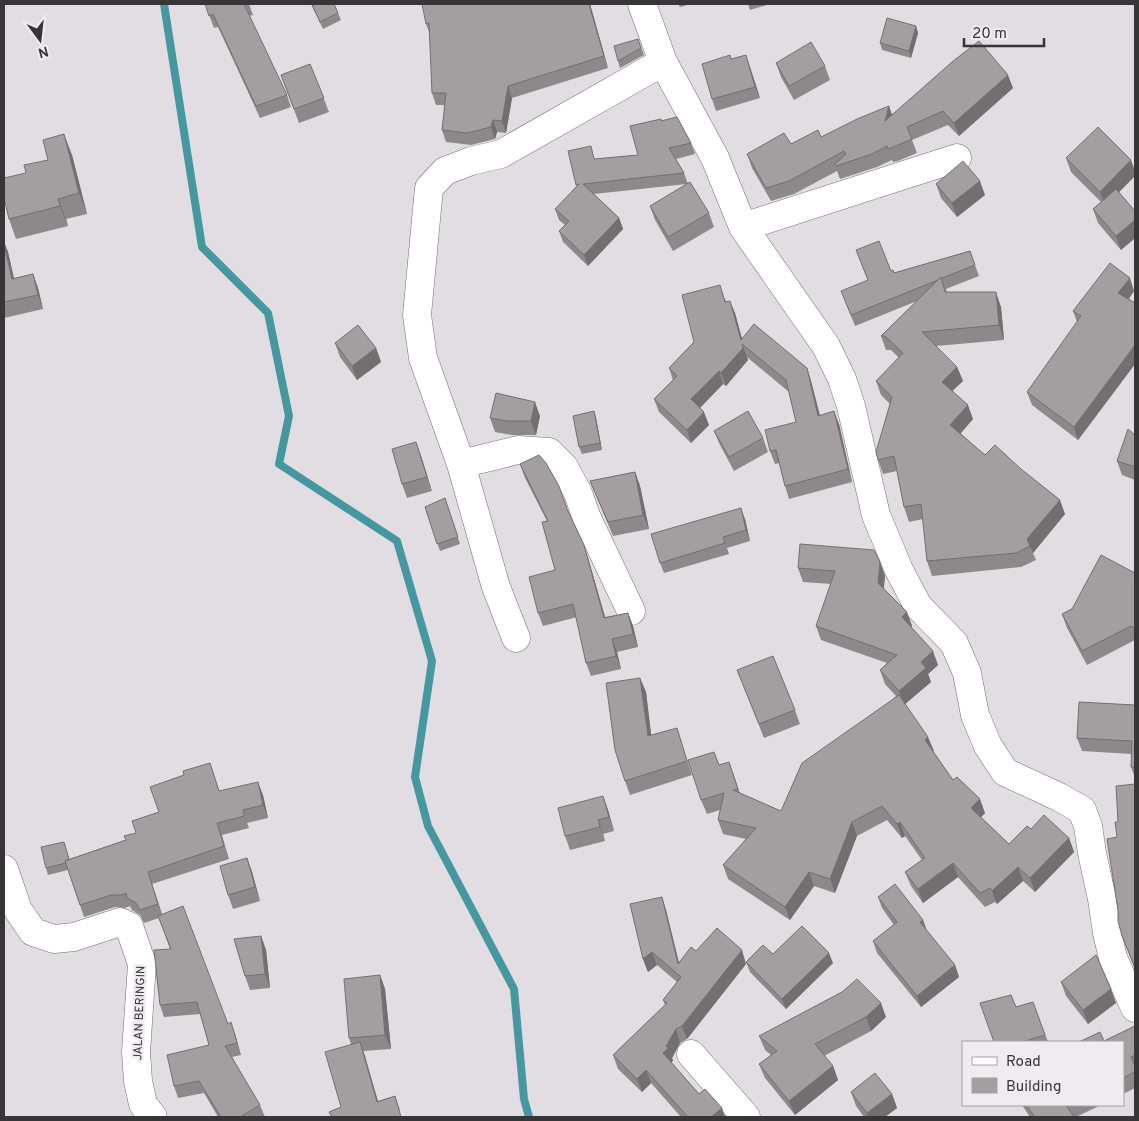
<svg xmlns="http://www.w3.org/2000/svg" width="1139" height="1121" font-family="Overpass,sans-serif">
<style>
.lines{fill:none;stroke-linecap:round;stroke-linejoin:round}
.stream{stroke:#4698a0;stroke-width:8}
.minor-casing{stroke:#726e73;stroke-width:29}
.minor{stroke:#fff;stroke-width:28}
.wall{fill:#8d888a}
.shaded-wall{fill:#736f71}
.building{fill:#a49ea1;stroke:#736f71}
.labels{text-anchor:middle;stroke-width:5;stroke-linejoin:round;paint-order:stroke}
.street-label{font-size:12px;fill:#373537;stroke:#efebf0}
</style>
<rect width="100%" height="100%" fill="#e2dde3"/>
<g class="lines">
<!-- stream -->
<path class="stream" d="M164 4 202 247 268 313 289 416 279 464 397 541 432 661 415 777 428 826 514 989 524 1099 529 1117"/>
<!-- minor casing -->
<g class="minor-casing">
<path id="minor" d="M642 4 663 62 715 158 743 227 826 346 842 379 851 406 876 515 899 570 918 606 954 643 967 673 975 715 988 746 1005 772 1059 797 1082 810 1088 826 1092 853 1102 899 1107 933 1113 958 1135 1008
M743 227 957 158
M461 464 518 450 549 452 564 467 578 493 586 516 631 611
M516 638 496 587 461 464 423 358 417 315 429 188 445 171 471 161 501 154 663 62
M4 869 18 910 33 932 54 939 74 937 120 922 129 926 142 964 136 1052 138 1081 143 1104 153 1117
M691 1054 746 1117"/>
</g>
<!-- minor -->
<use href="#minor" class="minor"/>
</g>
<!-- wall -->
<path class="wall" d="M205 4H249L253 15 249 16 287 95 291 107 260 118 218 27 214 28Z
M311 4H334L341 20 323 29Z
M590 4 608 68 512 98 506 133 497 132 495 139 471 145 446 142 442 130 445 105H436L432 93 430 34 426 24Z
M678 4H691L680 7Z
M748 4H770L750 10Z
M916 26 918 33 911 58 882 50 880 43Z
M638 39 644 55 620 68 618 61Z
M776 63 825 66 830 80 794 100 781 77Z
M310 64 329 112 299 123 281 75Z
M750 67 760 98 716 111 712 99Z
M1013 88 959 136 948 125 912 140 917 153 898 161 893 162 892 160 877 167 840 179 837 171 794 194 771 201 752 168 747 154 821 137 892 114Z
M662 121 691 143 695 154 676 159 684 173 688 184 709 213 714 227 673 251 655 220 650 206 687 184 594 194 619 218 623 229 588 266 563 242 559 231 565 225 559 220 555 209 577 187 568 151 595 159 638 155Z
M72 155 87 214 66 219 68 226 16 239 9 219 26 173Z
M1066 158 1135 171V176L1119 192 1135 211V238L1121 250 1098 223 1093 209 1101 202 1071 172Z
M936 184 985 195 957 217 941 198Z
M4 242 8 252 14 278 33 274 38 288 43 309 4 318Z
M856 250 894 273 970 251 979 276 946 289 947 292 1001 307 1004 340 936 346 957 367 963 381 952 391 973 419 960 433 985 455 1065 514 1033 553 1036 560 1021 567 932 576 927 561 923 519 909 522 904 507 897 471 883 474 878 460 890 404 881 395 876 381 899 358 891 350H886L881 336 917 301 855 326 845 301 868 280Z
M1134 291 1129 299 1135 303V364L1078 440 1032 405 1027 392 1077 322 1073 311Z
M725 298 726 302 735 313 742 339 807 368 811 381 820 415 839 424 852 482 789 499 785 486 779 463 775 464 770 451 796 422 789 392 747 357 748 360 726 386 723 384 700 408 709 425 691 443 659 412 654 399 673 380 669 368 694 342Z
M335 343 376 348 381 362 357 380 340 357Z
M594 411 596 418 602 450 582 454 579 447Z
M540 416 536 435H512L495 432 490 418Z
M714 431 763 438 768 452 734 471 720 445Z
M1135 435V480L1122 475 1117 461Z
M416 442 421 456 432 491 407 498 402 484Z
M520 464 568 511 588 558 605 617 628 613 633 626 638 647 617 652 621 669 591 676 586 663 577 617 543 626 538 613 555 570 547 521 525 478Z
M635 472 640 486 649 529 613 536 590 481Z
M445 498 460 544 440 551 425 507Z
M745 519 750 541 727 548 729 554 664 573 660 563Z
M880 562 885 576 883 589 907 612 912 626 911 627 938 665 928 674 931 682 905 704 934 751H933L953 780 985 813 981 817 1009 844 1031 829 1069 838 1074 852 1035 892 1023 881 997 904 995 902 985 907 958 877 923 903 911 886 905 872 922 860 905 836 902 838 887 820 857 836 835 893 814 886 790 920 728 879 723 865 746 839 723 834 718 820 720 810 707 814 701 800 719 765 729 762 740 793 781 811 896 696 885 684 880 670 887 663 821 640 816 626 831 584 803 582 798 568Z
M1135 573V640L1087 665 1067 628 1062 614Z
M737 670 795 710 800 724 764 738Z
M640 678 646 692 651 735 677 728 692 775 630 795 625 781Z
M1135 705V778L1131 767 1132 754 1082 751 1077 738Z
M210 763 219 791 263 795 268 818 247 823 249 828 222 835 229 859 152 884 162 914 228 1024 235 1034 241 1055 232 1057 260 1105 265 1117H218L204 1093 178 1098 174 1086 209 1045 200 1014 164 1017 160 1005 170 949 159 918 144 923 140 915 132 910 130 906 125 908 115 907 84 917 68 870 48 875 46 868 64 842 69 859 126 840 136 833 159 812 184 775Z
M1135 784V970L1122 936 1117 837Z
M603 796 608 810 614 831 603 834 605 841 570 850 565 836Z
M247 858 252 872 260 901 233 909 228 895Z
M662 897 666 910 679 962 696 951 746 964 687 1039 680 1043 672 1058 673 1061 671 1062 699 1094 722 1108 725 1117H681L651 1083 642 1092 618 1069 613 1055 665 1005 663 1000 677 982 657 965 648 972 643 959Z
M878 897 923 920 927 931 955 965 959 977 921 1007 877 953 873 941 894 925 882 908Z
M261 936 266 950 270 988 250 990 245 976Z
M773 954 833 963 786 1009 750 972 746 962Z
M380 975 385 989 391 1049 363 1051 378 1101 395 1096 400 1110 341 1107 351 1044 349 1038Z
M1061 982 1116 1003 1088 1024 1066 996Z
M842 992 886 1017 871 1031 824 1056 833 1066 838 1080 795 1115 765 1078 759 1064 771 1055 765 1050 759 1036Z
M1033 1002 1048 1042H994L1016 1007Z
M1135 1026V1088L1123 1094V1042L1104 1041Z
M851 1092 892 1094 897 1108 885 1117H864L856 1106Z
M1022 1105H1101L1076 1117H1030Z"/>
<!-- shaded-wall -->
<path class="shaded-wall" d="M589 4H590L608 68 604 56Z
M916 26 918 33 911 58 909 51Z
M746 55 750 67 760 98 755 87Z
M1008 75 1013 88 959 136 954 123Z
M508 86 512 98 506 133 502 121Z
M889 106 894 120 885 121Z
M493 120 497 132 495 139 491 127Z
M64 134 72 155 87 214 79 193Z
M1131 160 1135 171V176L1105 206 1100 192Z
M980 181 985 195 957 217 952 203Z
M58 199 66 219 68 226 60 206Z
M619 218 623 229 588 266 584 255Z
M1135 220V238L1121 250 1116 236Z
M4 242 8 252 17 293 12 279Z
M33 274 38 288 43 309 38 295Z
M1130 278 1134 291 1123 306 1118 293Z
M996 292 1001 307 1004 340 999 325Z
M730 301 735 313 744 346 741 340Z
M742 344 748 360 726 386 721 373Z
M1135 345V364L1078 440 1074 427Z
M376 348 381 362 357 380 352 366Z
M957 367 963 381 947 396 942 382Z
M807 368 811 381 823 429 818 416Z
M719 371 723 384 696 412 691 399Z
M535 402 540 416 536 435 531 421Z
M968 405 973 419 956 439 950 425Z
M594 411 596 418 602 450 600 443Z
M834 411 839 424 852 482 848 469Z
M704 412 709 425 691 443 687 430Z
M416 442 421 456 432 491 427 477Z
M635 472 640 486 649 529 643 515Z
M1060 500 1065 514 1033 553 1027 539Z
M741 508 745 519 750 541 746 530Z
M584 545 588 558 609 631 604 618Z
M880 562 885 576 883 597 878 583Z
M907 612 912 626 907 631 902 617Z
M628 613 633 626 638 647 633 634Z
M612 639 617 652 621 669 616 656Z
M933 651 938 665 928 674 931 682 904 705 899 691 921 662Z
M640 678 646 692 653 750 648 736Z
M928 737 934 751 930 753 925 740Z
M258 782 263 795 268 818 263 805Z
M603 796 608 810 614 831 609 817Z
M980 799 985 813 976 822 971 808Z
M598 820 603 834 605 841 600 827Z
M852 822 857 836 835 893 830 879Z
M900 822 905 836 902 838 897 824Z
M1069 838 1074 852 1035 892 1030 878Z
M247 858 252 872 260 901 255 887Z
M953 863 958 877 923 903 918 889Z
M1018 867 1023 881 997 904 992 891Z
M148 872 163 917 158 904Z
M809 872 814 886 790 920 785 907Z
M662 897 666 910 682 977 678 964Z
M923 920 927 932 920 922Z
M261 936 266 950 270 988 265 974Z
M742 950 746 964 687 1039 682 1026Z
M652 952 657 965 648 972 643 959Z
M829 953 833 963 786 1009 782 999Z
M955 965 959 977 921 1007 917 996Z
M380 975 385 989 391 1049 385 1035Z
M1111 989 1116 1003 1088 1024 1083 1010Z
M881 1003 886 1017 871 1031 866 1017Z
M231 1022 235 1034 241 1055 237 1043Z
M676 1029 680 1043 672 1058 673 1061 668 1066 663 1053Z
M360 1042 365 1056 382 1116 377 1102Z
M833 1066 838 1080 795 1115 789 1101Z
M646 1070 651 1083 642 1092 637 1079Z
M892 1094 897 1108 885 1117H868L867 1113Z
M722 1108 725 1117H711Z"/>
<!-- building -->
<path class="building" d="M205 4H244L287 95 256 106 213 14 209 16Z
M312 4H334L338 13 320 22Z
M422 4H499H498H589L604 56 508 86 502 121 493 120 491 127 467 133 442 130 446 93H432L429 23 426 24Z
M887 18 916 26 909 51 880 43Z
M638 39 641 48 618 61 614 46Z
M979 41 1008 75 954 123 943 111 907 127 912 139 893 147 888 149 887 146 872 154 836 166 835 164 846 154 844 151 789 181 766 188 747 154 784 133 791 144 818 130 821 137 857 119 889 106 885 121 952 62Z
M811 42 825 66 789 86 776 63Z
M730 55 731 59 746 55 755 87 712 99 702 64Z
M310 64 324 98 294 109 281 75Z
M677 117 691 143 669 148 684 173 583 184 619 218 584 255 559 231 569 221 555 209 579 184 576 185 568 151 591 146 594 159 638 155 630 126 661 119V121Z
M1098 127 1131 160 1100 192 1066 158Z
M64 134 79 193 58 199 60 206 9 219 4 198V178L26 173 24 165 48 160 43 140Z
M963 161 980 181 952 203 936 184Z
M690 182 709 213 668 237 650 206Z
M1116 189 1135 211V220L1116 236 1093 209Z
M879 241 891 271 893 270 894 273 970 251 975 265 942 278 941 277 938 280 851 315 841 291 868 280 856 250Z
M4 244 12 279 33 274 38 295 4 302Z
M1110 263 1130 278 1118 293 1135 303V345L1074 427 1027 392 1081 316 1073 311Z
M941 277 945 292H996L999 325 922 332 957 367 942 382 968 405 950 425 985 455 995 445 1021 469 1060 500 1027 539 1030 546 1016 553 927 561 921 504 904 507 894 456 878 460 876 452 892 397 876 381 903 353 885 336H881Z
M720 285 725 302 730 301 741 340 754 324 807 368 818 416 834 411 848 469 785 486 776 450 770 451 765 430 796 422 786 380 742 344 743 348 721 373 719 371 691 399 704 412 687 430 654 399 677 376 669 368 694 342 682 295Z
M358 325 376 348 352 366 335 343Z
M496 393 535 402 531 421H507L490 418Z
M594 411 600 443 579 447 573 416Z
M748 411 763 438 729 457 714 431Z
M1128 429 1135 435V467L1117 461Z
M416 442 427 477 402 484 392 449Z
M539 455 546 463 559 486 567 509 584 545 604 618 628 613 633 634 612 639 616 656 586 663 573 604 538 613 529 577 555 570 542 522 548 521 520 464Z
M635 472 643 515 608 522 590 481Z
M445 498 458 537 437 544 425 507Z
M741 508 746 530 723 537 725 543 660 563 651 534Z
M800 544 874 550 880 562 878 583 907 612 902 617 933 651 921 662 926 668 899 691 880 670 897 655 816 626 835 571 798 568Z
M1101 555 1135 573 1134 577 1135 578V628L1131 626 1082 651 1062 614 1072 609Z
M773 656 795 710 759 724 737 670Z
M640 678 648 736 677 728 687 761 625 781 615 750 606 683Z
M899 695 928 737 925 740 953 780 957 777 980 799 971 808 1009 844 1027 826 1031 829 1044 815 1069 838 1030 878 1018 867 992 891 990 888 980 893 953 863 918 889 905 872 925 858 900 822 897 824 882 806 852 822 830 879 809 872 785 907 723 865 756 828 718 820 724 793 701 800 688 760 714 752 719 765 729 762 738 789 733 790 781 811 802 763Z
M1079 702 1135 705V767H1131L1132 741 1077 738Z
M210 763 219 791 258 782 263 805 243 810 244 816 217 823 224 846 148 872 158 904 140 910 136 903 127 898 126 893 121 895H111L80 905 65 861 126 840 124 836 136 833 132 821 159 812 150 787 184 775 183 771Z
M1135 784V967L1122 936 1118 921V910L1107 839 1117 837 1115 822H1118L1116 786Z
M603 796 609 817 598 820 600 827 565 836 558 808Z
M64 842 69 859 65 861 66 863 46 868 41 847Z
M247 858 255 887 228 895 220 866Z
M895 884 923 920 920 922 955 965 917 996 873 941 897 922 878 897Z
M662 897 678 964 691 947 696 951 717 928 742 950 682 1026 676 1029 666 1046 668 1048 663 1053 699 1094 705 1089 722 1108 711 1117H688L646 1070 637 1079 613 1055 667 1003 663 1000 681 977 652 952 643 959 630 904Z
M183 906 228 1024 231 1022 237 1043 225 1046 260 1105 240 1117H221L199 1081 174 1086 167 1055 209 1045 197 1002 160 1005 154 950 171 949 158 916Z
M802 926 829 953 782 999 746 962 763 945 773 954Z
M261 936 265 974 245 976 234 939Z
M1096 955 1111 989 1083 1010 1061 982Z
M380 975 385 1035 349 1038 344 979Z
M857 979 881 1003 866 1017 815 1044 833 1066 789 1101 759 1064 777 1051 759 1036 842 992Z
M1011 995 1016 1007 1033 1002 1045 1035 1022 1042H994L980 1003Z
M1135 1026V1055L1131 1057 1135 1066V1072L1123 1078V1042H1079L1100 1032 1104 1041Z
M360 1042 377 1102 395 1096 401 1117H332L329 1112 341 1107 325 1052Z
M875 1073 892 1094 867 1113 851 1092Z
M1026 1105H1068H1066L1074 1117H1035Z"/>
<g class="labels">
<!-- street labels -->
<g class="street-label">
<text transform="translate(139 1013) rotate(-88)" y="4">JALAN BERINGIN</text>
</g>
</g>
<!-- border -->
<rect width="1139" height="1121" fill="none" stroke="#373537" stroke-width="10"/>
<!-- legend -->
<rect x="962" y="1041" width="162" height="65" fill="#efebf0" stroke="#a5a2a6"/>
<rect x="972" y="1057" width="25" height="8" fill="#ffffff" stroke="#a5a2a6"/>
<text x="1006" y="1066" font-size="15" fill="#373537">Road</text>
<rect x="972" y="1078" width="25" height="15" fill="#a49ea1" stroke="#a5a2a6"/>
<text x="1006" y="1091" font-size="15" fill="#373537">Building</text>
<!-- north arrow -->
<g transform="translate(40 40) rotate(165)" stroke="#efebf0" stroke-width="4" paint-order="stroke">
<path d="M0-4L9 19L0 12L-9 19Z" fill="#373537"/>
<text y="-8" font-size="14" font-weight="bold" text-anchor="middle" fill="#373537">N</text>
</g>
<!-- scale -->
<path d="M964 38v8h80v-8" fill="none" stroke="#373537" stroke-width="2.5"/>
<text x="972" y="38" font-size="15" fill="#373537" stroke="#efebf0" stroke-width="4" paint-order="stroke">20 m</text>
</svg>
